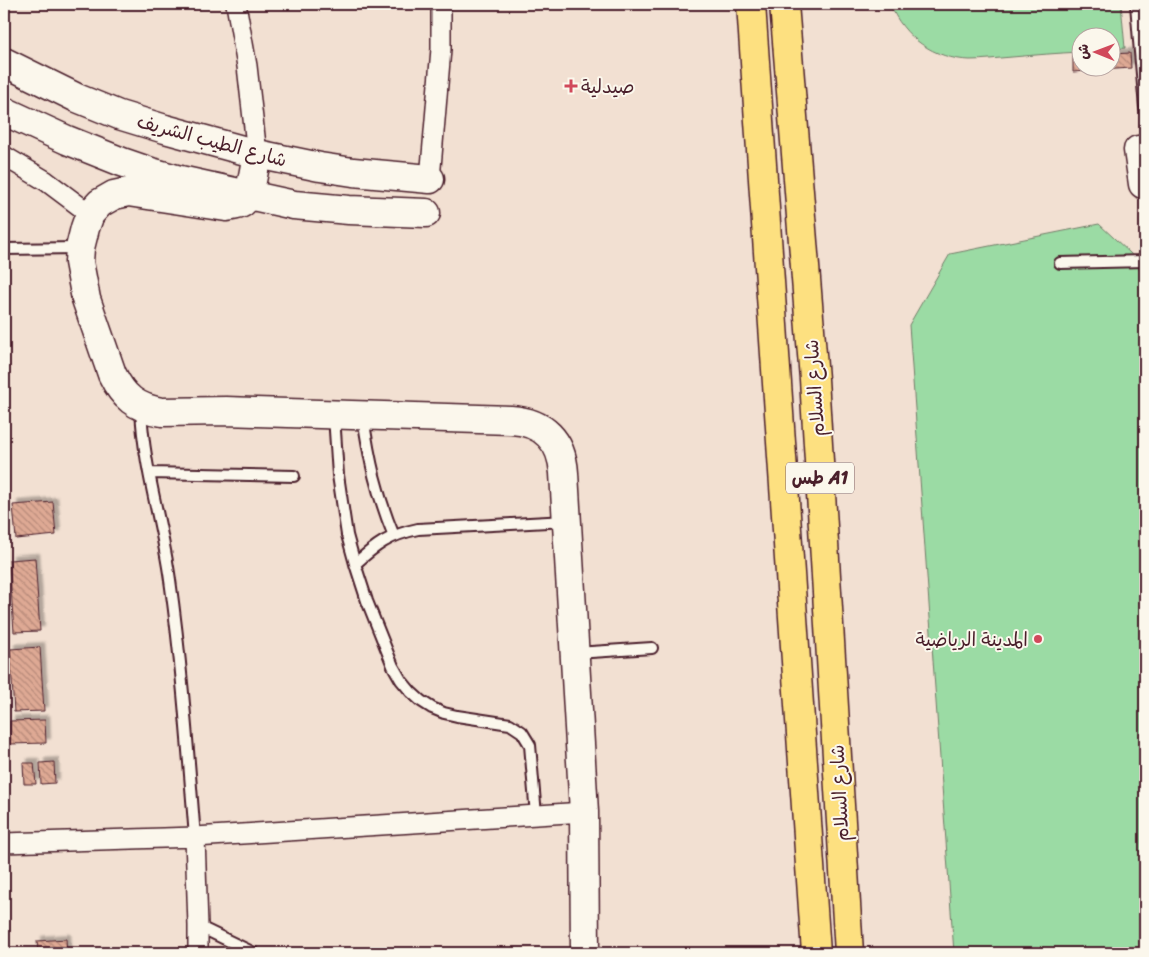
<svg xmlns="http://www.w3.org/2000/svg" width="1149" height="957" font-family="Sriracha,'Playpen Sans Arabic',sans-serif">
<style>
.green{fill:#9bdba4;stroke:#727d68}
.building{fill:url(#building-back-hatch);stroke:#4a1f2b;filter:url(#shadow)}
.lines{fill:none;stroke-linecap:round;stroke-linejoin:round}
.service-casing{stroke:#4a1f2b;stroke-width:14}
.minor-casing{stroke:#4a1f2b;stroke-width:22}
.secondary-casing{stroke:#4a1f2b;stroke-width:31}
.trunk-casing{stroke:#4a1f2b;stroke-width:31}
.service{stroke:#fbf7ec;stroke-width:10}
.minor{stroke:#fbf7ec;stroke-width:19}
.secondary{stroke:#fbf7ec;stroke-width:28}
.trunk{stroke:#fde080;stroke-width:28}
.poi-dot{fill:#d1495b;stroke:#fbf7ec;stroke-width:2}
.labels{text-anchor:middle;stroke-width:4;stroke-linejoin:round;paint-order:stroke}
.shield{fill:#fbf7ec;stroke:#7f6065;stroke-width:1}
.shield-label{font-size:18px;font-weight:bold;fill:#4a1f2b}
.poi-label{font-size:19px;fill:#4a1f2b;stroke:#fbf7ec;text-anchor:start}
.street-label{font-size:19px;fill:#4a1f2b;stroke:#fbf7ec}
</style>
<defs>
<pattern id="building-back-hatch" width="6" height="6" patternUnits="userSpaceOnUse" patternTransform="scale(1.25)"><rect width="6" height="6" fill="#dea994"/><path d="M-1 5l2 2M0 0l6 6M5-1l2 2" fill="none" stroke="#b68979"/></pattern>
<filter id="shadow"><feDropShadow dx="4.5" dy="-4.5" stdDeviation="1" flood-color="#0004"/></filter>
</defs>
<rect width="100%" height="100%" fill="#f2e0d2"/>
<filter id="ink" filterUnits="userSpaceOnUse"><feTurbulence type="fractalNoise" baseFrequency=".02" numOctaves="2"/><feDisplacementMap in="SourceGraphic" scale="10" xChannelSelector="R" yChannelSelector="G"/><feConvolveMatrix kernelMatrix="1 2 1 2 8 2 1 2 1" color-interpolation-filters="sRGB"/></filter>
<g filter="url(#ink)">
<!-- green -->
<path class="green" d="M890 4H1121L1125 48 1112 49V38H1082L1081 52C1058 53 1035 55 1012 57 998 58 984 60 970 60 934 59 903 37 890 4Z
M1099 224 1145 267V953H954L909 325 950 254Z"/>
<!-- building -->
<path class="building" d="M1130 53 1131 68 1073 72V56H1082V68H1112V54Z
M53 502 56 535 16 539 13 505Z
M35 558 40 631 14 632 9 560Z
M40 647 44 711 14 712 10 649Z
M45 720 46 743 10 744V721Z
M54 762 55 783 41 784 40 763Z
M23 763H34L36 784H24Z
M66 939 67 953H38L37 941Z"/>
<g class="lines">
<!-- service casing -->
<g class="service-casing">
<path id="service" d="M1136 4 1139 41 1145 107
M4 249 78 248
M1060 263 1145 261
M141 408C143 466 162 522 170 580 182 665 188 751 195 837
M334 416 338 475 347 535 355 564 367 601 393 666 401 680 411 692 421 701 432 708 444 713 457 716 510 724 522 732 530 745 536 815
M363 416C369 459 377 495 394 536
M149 473 294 476
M355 564C376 545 389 535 418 529L566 521
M576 653 652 648
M198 926 254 953"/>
</g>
<!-- minor casing -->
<g class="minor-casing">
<path id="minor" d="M236 4 247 66 257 154
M4 156 46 181 90 214
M430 179 441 49V4
M195 837 198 926V953
M4 843 195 837 584 812"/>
</g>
<!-- secondary casing -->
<g class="secondary-casing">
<path id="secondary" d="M4 62 77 98 119 115 165 129 257 154 320 167 353 172 430 179
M4 111 67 140 122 162 151 172 180 180 294 205 349 210 426 213
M1145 149 1138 150 1143 184H1145
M257 154C254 167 252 195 242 203 237 206 231 206 226 207L128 192 114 195 100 203 90 214 85 228 80 248 79 262 86 299 112 374C123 397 136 408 162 412L226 411 511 420C544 422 562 441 564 473L584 812 585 953"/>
</g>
<!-- trunk casing -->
<g class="trunk-casing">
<path id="trunk" d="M751 4 816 953
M784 4 814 379 849 953"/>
</g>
<!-- service -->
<use href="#service" class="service"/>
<!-- minor -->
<use href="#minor" class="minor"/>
<!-- secondary -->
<use href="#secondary" class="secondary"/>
<!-- trunk -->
<use href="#trunk" class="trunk"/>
</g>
</g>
<!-- markers -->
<g class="poi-dot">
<path d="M568.5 78.5h5v5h5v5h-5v5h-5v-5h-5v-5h5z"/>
<circle cx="1038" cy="639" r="5"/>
</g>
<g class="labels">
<!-- shield labels -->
<rect class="shield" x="786" y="462.5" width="68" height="31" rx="4"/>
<g class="shield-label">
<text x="820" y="484">طس A1</text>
</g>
<!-- poi labels -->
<g class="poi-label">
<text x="581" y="93">صيدلية</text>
<text x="1028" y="646" text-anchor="end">المدينة الرياضية</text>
</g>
<!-- street labels -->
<g class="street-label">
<text transform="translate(212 140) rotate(15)" y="7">شارع الطيب الشريف</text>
<text transform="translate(814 388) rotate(-94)" y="7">شارع السلام</text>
<text transform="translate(839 793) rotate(-93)" y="7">شارع السلام</text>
</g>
</g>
<!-- margin -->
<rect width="1149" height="957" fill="none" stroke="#fbf7ec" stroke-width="20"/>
<rect x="10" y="10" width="1129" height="937" fill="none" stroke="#4a1f2b" stroke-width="2" filter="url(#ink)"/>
<!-- north arrow -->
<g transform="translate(1096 52) rotate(271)"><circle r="24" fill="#fbf7ec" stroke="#b4a19f"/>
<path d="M0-4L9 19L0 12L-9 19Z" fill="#d1495b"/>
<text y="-8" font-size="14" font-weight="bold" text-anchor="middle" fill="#4a1f2b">ش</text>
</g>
</svg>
